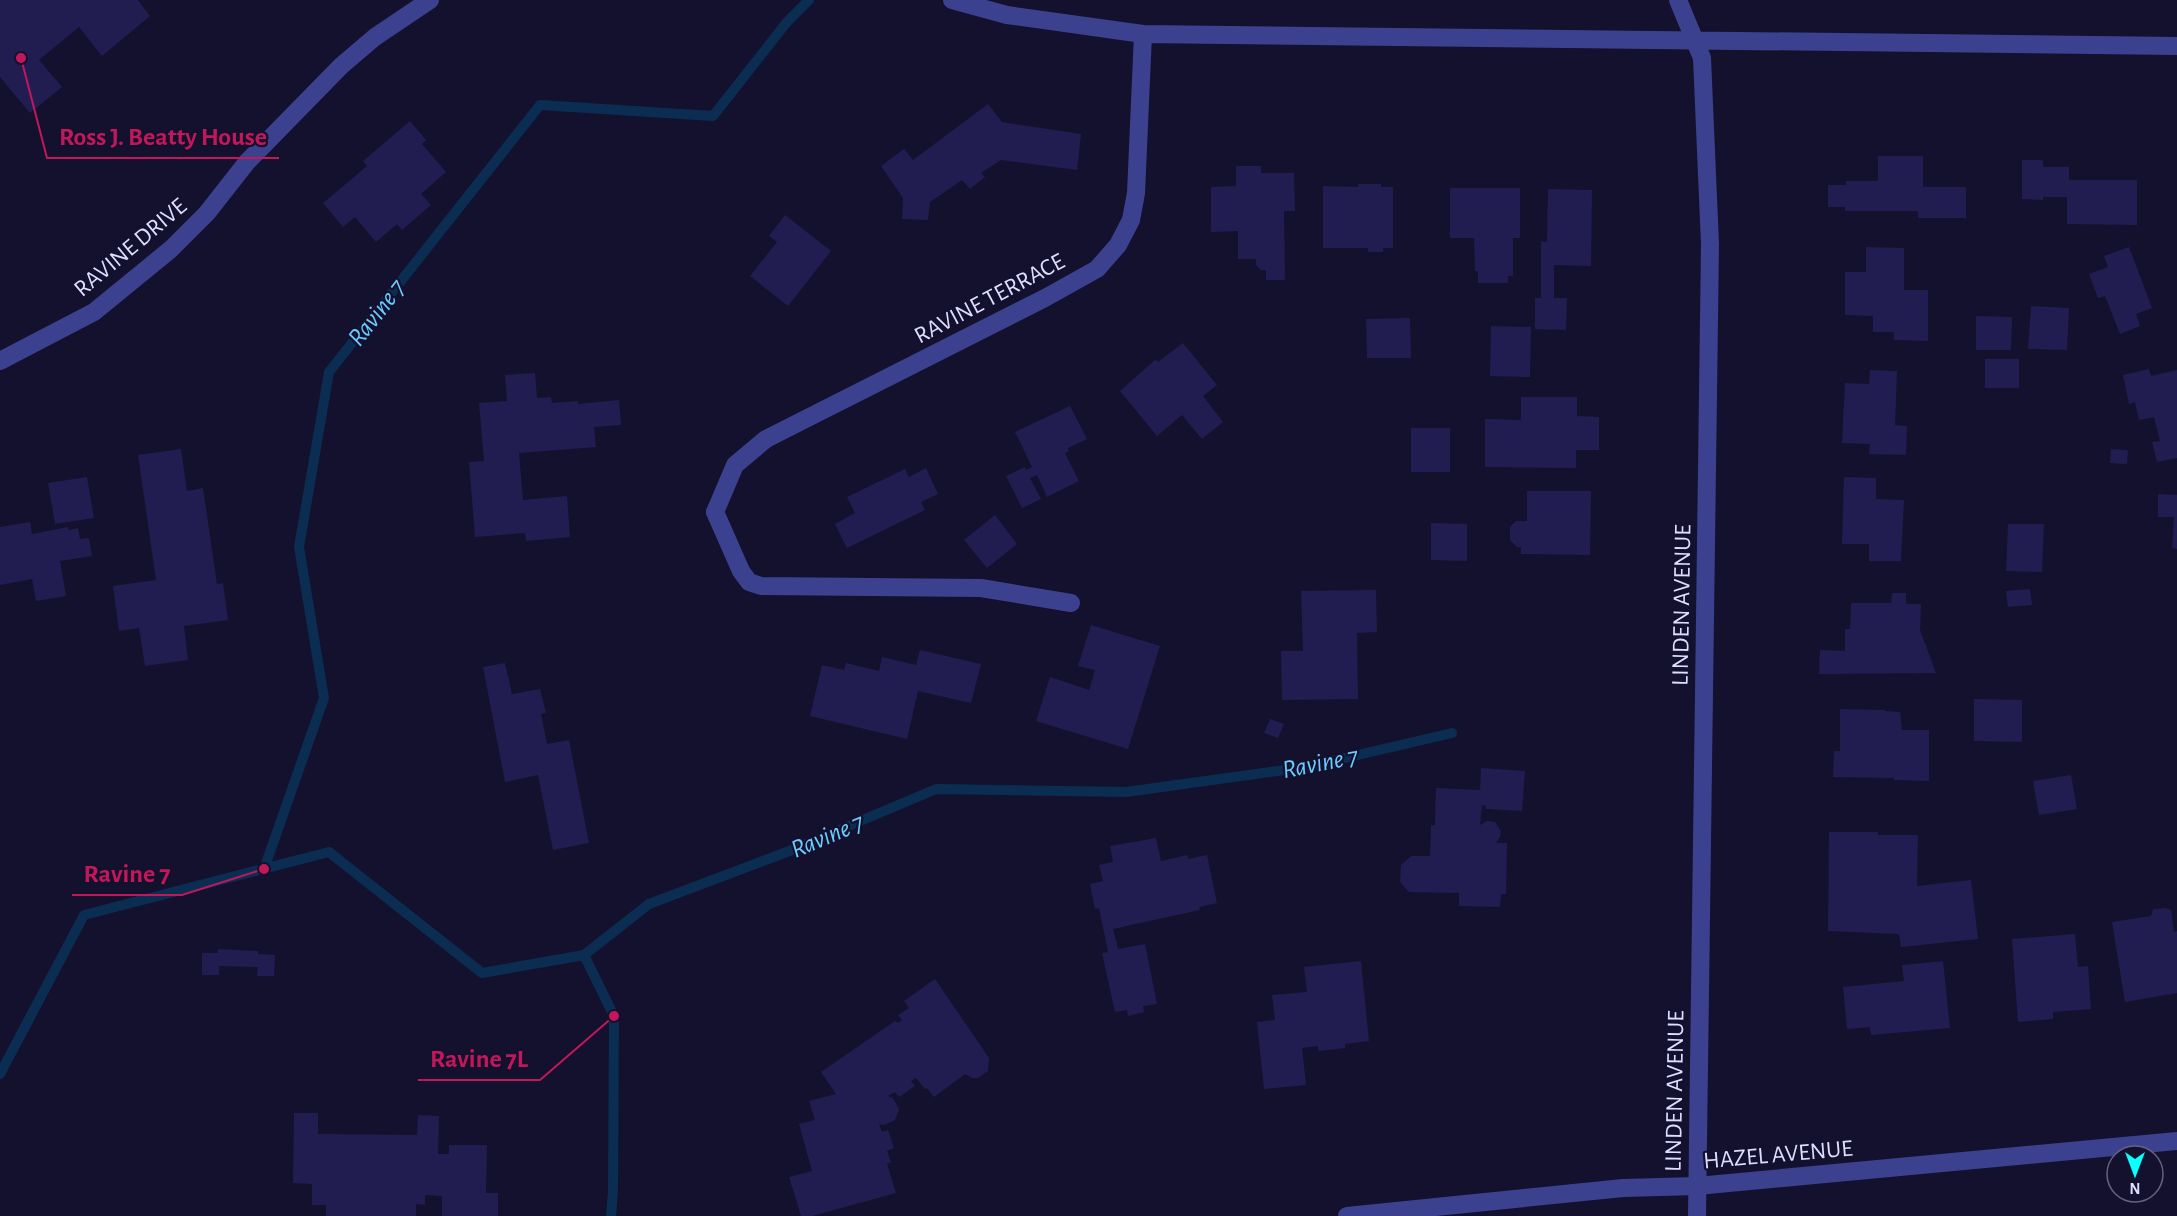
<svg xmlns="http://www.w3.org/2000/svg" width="2177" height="1216" font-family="'Alegreya Sans',sans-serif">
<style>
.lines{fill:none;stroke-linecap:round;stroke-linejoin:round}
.stream{stroke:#0c2d52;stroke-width:10}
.building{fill:#221d50}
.lane{stroke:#3b418e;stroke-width:18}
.street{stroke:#3b418e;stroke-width:18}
.labels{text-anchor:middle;stroke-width:4.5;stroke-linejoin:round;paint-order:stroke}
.street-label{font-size:24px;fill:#dedeff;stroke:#13112e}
.water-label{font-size:26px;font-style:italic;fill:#6ccbff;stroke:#13112e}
.leader{fill:none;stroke:#c2185b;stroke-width:2}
.callout-dot{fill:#c2185b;stroke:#13112e;stroke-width:2}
.callout-label{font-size:26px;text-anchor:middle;font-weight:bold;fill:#c2185b;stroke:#13112e;stroke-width:4.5;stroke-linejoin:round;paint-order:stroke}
</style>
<rect width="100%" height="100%" fill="#13112e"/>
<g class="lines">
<!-- stream -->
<path class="stream" d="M264 869 324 698 299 547 329 372 540 105 713 116 787 22 809 0
M584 955 614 1016 613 1191 611 1216
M0 1074 84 915 329 852 482 973 584 955 649 904 792 850 936 789 1126 792 1306 767 1452 733"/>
</g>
<!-- building -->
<path class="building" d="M0 0H138L150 16 102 56 79 27 39 60 62 87 30 113 0 77Z
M988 104 1002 122 1081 134 1077 170 1001 160 981 173 985 177 970 189 962 180 930 202 928 220 902 219 903 198 881 166 904 149 913 160Z
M410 121 426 140 422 144 446 172 421 194 431 205 402 230 397 224 376 242 355 217 343 227 323 203 367 166 363 161Z
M1878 156H1923V187H1966V218H1918V211H1845V207H1828V185H1846V181H1878Z
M2022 160H2043V167H2069V180H2137V225L2067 224V197H2043V200L2022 199Z
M1236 166H1261V173H1294L1295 211H1284L1285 280H1266V270H1261L1256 265V259H1238V231L1211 232V187L1236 186Z
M1358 184H1381V187H1393V248H1383V252H1368V248H1323V186L1358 187Z
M1450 188H1520V238H1513V276H1508V283H1478V271H1475L1474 238H1450Z
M1548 189 1592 190 1591 266 1554 265V298H1567L1566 330 1535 329V298H1541V241L1547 242Z
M785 215 831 251 788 306 750 276 777 242 769 236Z
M1866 247 1904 248V290H1928V341L1894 340V332H1873V316L1845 315V272H1866Z
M2129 247 2152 308 2136 314 2140 326 2120 334 2105 296 2098 298 2089 274 2108 267 2104 256Z
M2031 306 2069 308 2067 350 2028 349Z
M1976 316 2012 317 2011 350H1976Z
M1410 318 1411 358H1367L1366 319Z
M1491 326 1531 327 1530 377 1490 376Z
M1183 343 1217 385 1203 396 1223 422 1202 439 1182 415 1157 436 1120 391 1156 359 1158 362Z
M1985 359H2019V388H1985Z
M2149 369 2151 376 2177 370V458L2157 462 2152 442 2160 441 2154 417 2139 420 2135 402 2129 404 2123 375Z
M1870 370 1897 371 1895 425 1907 426 1906 455 1869 454 1870 444 1842 443 1845 383 1869 384Z
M535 373 537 398 551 397 552 403 578 401V404L619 400 621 425 594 427 596 447 519 453 523 500 567 496 570 537 526 541 525 533 475 537 469 462 484 461 479 403 507 401 505 375Z
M1521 397H1577V416L1599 417V450H1576V468L1485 467V419L1521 420Z
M1070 406 1087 439 1068 448 1069 451 1065 453 1079 481 1047 497 1037 475 1030 478 1041 499 1022 508 1006 476 1025 467 1026 470 1032 467 1015 432Z
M1411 428H1450V472H1411Z
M181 449 187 491 203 488 217 584 223 583 228 620 184 626 188 660 145 666 139 628 119 631 113 586 156 580 138 455Z
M2111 449 2128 450 2127 464 2110 463Z
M926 468 938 494 921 502 925 510 847 548 835 524 855 513 847 497 905 469 909 477Z
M87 477 94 518 55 524 48 483Z
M1844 477 1876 478V499L1904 500 1901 561H1869V544H1842Z
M1527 491H1591L1590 555 1521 554V547H1517L1510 540V527L1516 521H1527Z
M2158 494 2177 495V549L2172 548 2174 517H2158Z
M995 515 1017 544 987 568 964 540Z
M30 522 32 534 68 527 69 530 78 528 80 539 89 538 92 556 60 561 66 596 36 601 32 579 0 585V527Z
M1431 523 1467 524V561L1431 560Z
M2008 524H2044L2042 572 2006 571Z
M2030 589 2032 605 2008 607 2006 591Z
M1376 590 1377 632 1357 633 1358 699 1282 700 1281 651H1303L1301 591Z
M1892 593H1906V604H1921L1920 630 1936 673 1819 674 1820 650 1845 651V629H1850L1851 603H1891Z
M1091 625 1160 646 1128 749 1036 721 1050 677 1089 690 1095 670 1078 666Z
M920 650 981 664 971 703 918 691 907 739 810 716 822 665 844 670 846 663 879 671 882 657 916 665Z
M505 663 512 694 540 689 546 713 541 714 547 744 569 740 589 843 553 850 538 775 505 782 483 667Z
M1974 699 2022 700V742L1974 741Z
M1840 709 1885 710V711L1900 712 1902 730H1929V781L1894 780V778L1833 777 1834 751H1840Z
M1270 719 1284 724 1278 738 1264 733Z
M1481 768 1525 771 1522 811 1486 809V806L1482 805 1480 825 1487 821 1495 822 1501 831 1500 837 1496 843H1507L1506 894H1501L1500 907 1459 906V893L1409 892 1400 882 1401 865 1411 856H1430L1431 825H1435L1436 788 1480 790Z
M2071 775 2077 809 2039 815 2033 781Z
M1829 832H1878V835H1918L1917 886 1971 880 1978 939 1901 947 1899 934 1828 931Z
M1156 838 1161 861 1188 855V859L1207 855 1217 903 1199 907 1200 910 1113 929 1118 949 1145 944 1157 1004 1143 1006 1144 1012 1128 1016 1127 1010 1115 1012 1102 953 1108 952 1099 908 1095 909 1090 884 1103 881 1099 865 1113 862 1110 846Z
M2165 908 2171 910 2174 932 2177 931V993L2125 1002 2112 922 2151 916 2153 909Z
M2075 934 2078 967 2088 966 2091 1009 2053 1012V1019L2018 1022 2012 939Z
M218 949 258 951V954L275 955 274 976H257L258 967 219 966V975H202V953H218Z
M1361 961 1369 1041 1345 1044V1048L1318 1051V1046L1302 1048 1306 1085 1264 1089 1257 1022 1275 1020 1272 995 1307 992 1304 967Z
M1943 961 1950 1028 1871 1035 1870 1027 1847 1029 1843 987 1904 981 1902 965Z
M935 979 989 1058 988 1071 978 1078H972L965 1074 934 1097 927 1088 925 1089 916 1078 911 1081 915 1086 899 1097 895 1092 888 1096 893 1098 899 1109 895 1120 884 1125 879 1124 882 1132 888 1130 894 1148 887 1151 891 1162 887 1164 896 1193 812 1216H801L789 1177 812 1171 799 1124 815 1120 809 1101 836 1094 821 1072 895 1021 898 1023 902 1020 898 1015 909 1008 904 1001Z
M294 1113H318V1134L417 1135 418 1115 439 1116 438 1154H449V1145H487L486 1193H498V1216H442V1196L425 1195V1205L416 1204V1216H326V1205H312V1184L293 1183Z"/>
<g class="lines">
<!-- lane -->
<path class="lane" d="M715 512 741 571 749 582 761 586 981 588 1071 603"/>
<!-- street -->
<path class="street" d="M952 0 1007 15 1143 34 2177 46
M1678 0 1702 58 1710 244 1697 1216
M0 361 94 312 171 249 207 213 247 162 341 66 375 37 430 0
M715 512 735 465 766 439 1045 298 1097 269 1118 245 1131 220 1136 193 1143 34
M1347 1216 1623 1188 1697 1186 2177 1141"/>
</g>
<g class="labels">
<!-- street labels -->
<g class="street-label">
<text transform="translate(130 247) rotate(-40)" y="8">RAVINE DRIVE</text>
<text transform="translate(989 298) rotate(-28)" y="8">RAVINE TERRACE</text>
<text transform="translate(1681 605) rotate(-89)" y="8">LINDEN AVENUE</text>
<text transform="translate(1674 1091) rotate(-89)" y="8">LINDEN AVENUE</text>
<text transform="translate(1778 1154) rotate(-5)" y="8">HAZEL AVENUE</text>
</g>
<!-- water labels -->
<g class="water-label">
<text transform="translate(376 312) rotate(-52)" y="9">Ravine 7</text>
<text transform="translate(1320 762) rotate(-11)" y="9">Ravine 7</text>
<text transform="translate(827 835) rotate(-23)" y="9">Ravine 7</text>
</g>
</g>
<!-- callouts -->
<path class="leader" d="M21 58L47 158H279M264 869L182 895H72M614 1016L540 1080H418"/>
<g class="callout-dot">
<circle cx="21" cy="58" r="6"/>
<circle cx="264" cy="869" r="6"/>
<circle cx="614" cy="1016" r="6"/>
</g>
<g class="callout-label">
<text x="163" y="145">Ross J. Beatty House</text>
<text x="127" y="882">Ravine 7</text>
<text x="479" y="1067">Ravine 7L</text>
</g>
<!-- north arrow -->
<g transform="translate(2135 1174) rotate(180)"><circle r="28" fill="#13112e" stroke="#646382" stroke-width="1.5"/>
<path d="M0-4.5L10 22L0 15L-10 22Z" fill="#0afffe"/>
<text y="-9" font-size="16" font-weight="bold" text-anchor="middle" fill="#dedeff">N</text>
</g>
</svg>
